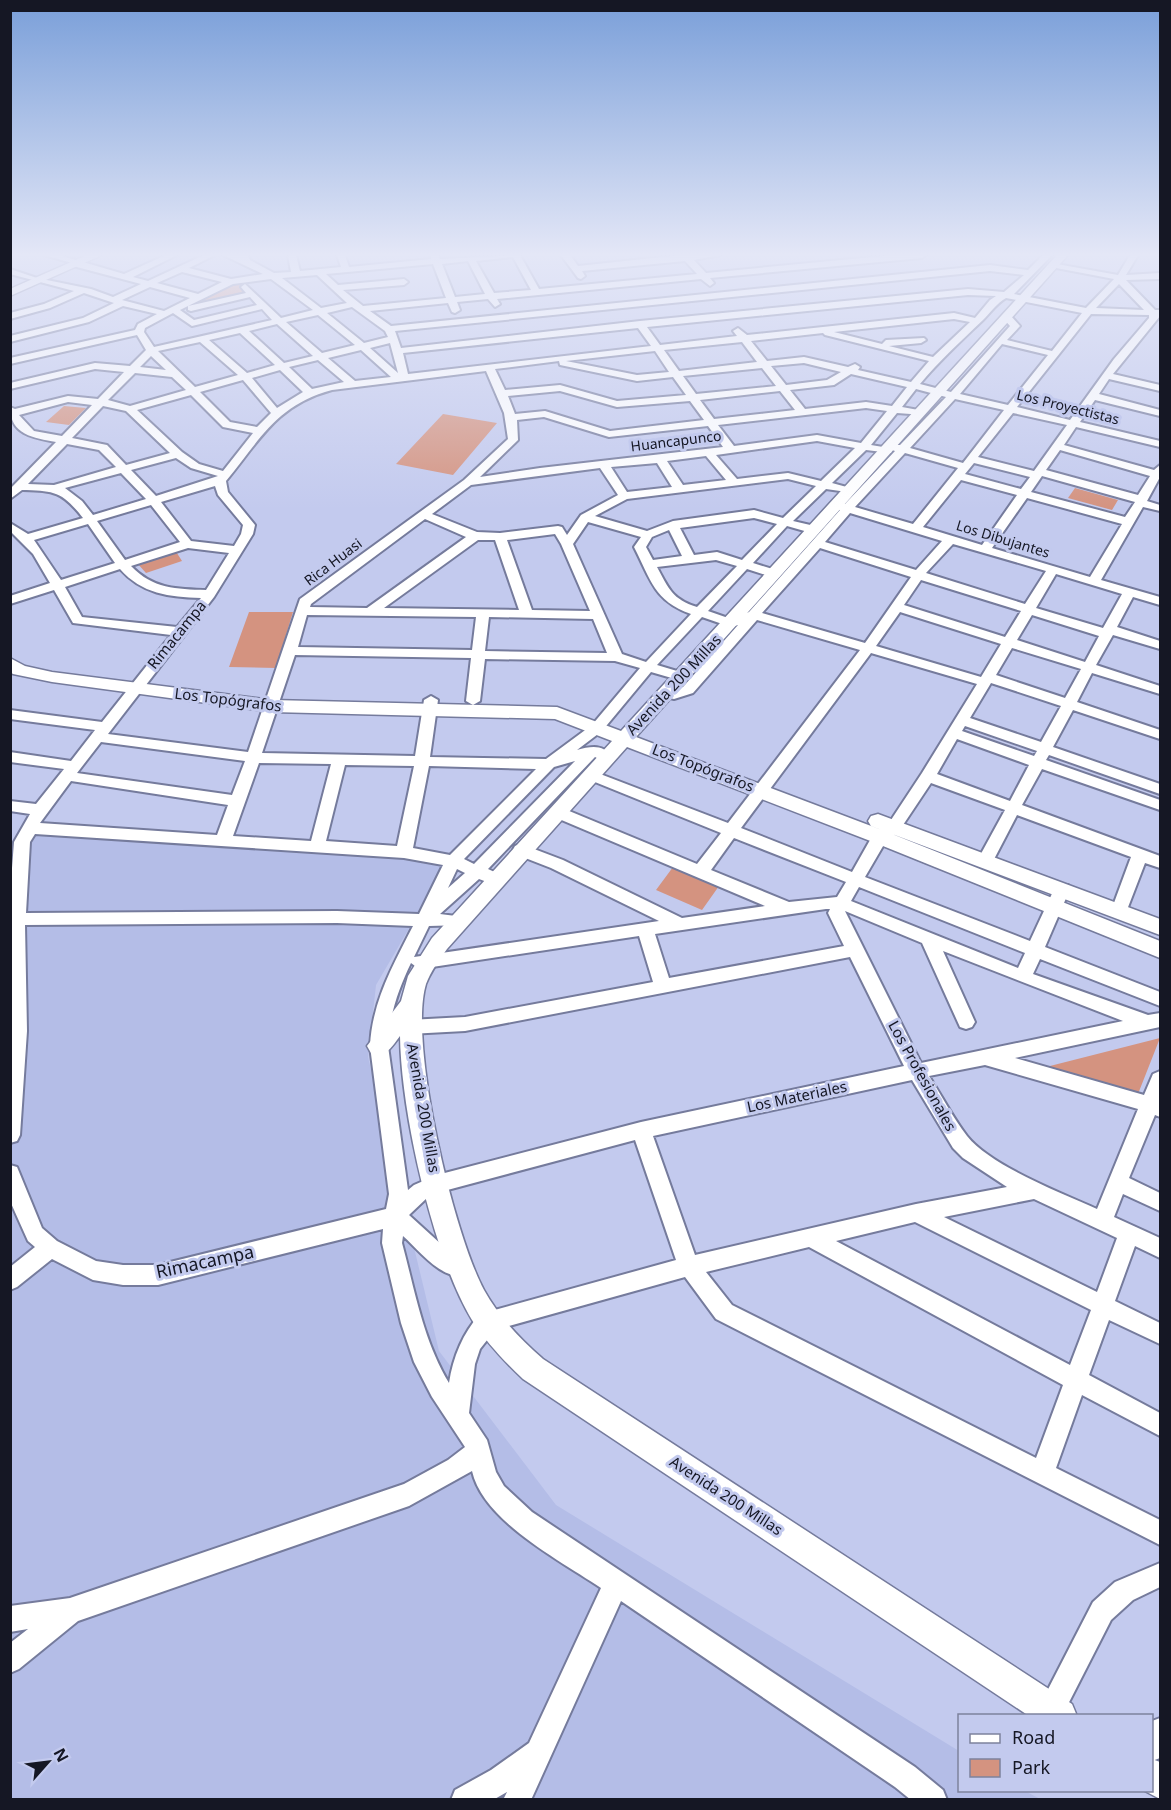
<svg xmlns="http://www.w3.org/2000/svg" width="1171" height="1810" font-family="'Noto Sans',sans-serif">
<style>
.built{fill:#b4bde7}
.green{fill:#d49380}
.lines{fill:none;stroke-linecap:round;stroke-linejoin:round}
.minor-casing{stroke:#757b9c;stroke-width:4}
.major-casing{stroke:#757b9c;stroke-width:3}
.minor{fill:#fff;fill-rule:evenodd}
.major{fill:#fff;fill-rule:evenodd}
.labels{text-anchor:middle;stroke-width:6;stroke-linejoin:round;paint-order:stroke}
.far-street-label{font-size:14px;fill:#151724;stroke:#c3caee}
.street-label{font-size:15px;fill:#151724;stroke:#c3caee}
.near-street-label{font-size:18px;fill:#151724;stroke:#c3caee}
</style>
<rect width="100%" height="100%" fill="#c3caee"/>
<!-- built -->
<path class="built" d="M56 831 452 855 376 985 368 1057 439 1351 556 1505 959 1751 960 1790 1025 1791 1040 1799 11 1800V851L34 835Z"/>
<!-- green -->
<path class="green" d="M238 283 247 292 179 309 232 284Z
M64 406 86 408 69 425 46 422Z
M443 414 497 423 453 475 396 464Z
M1075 488 1118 500 1112 510 1068 498Z
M175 550 182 561 146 573 137 563Z
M249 612H293L276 668 229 667Z
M673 867 719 886 702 910 656 890Z
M1160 1038 1138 1094 1046 1067Z"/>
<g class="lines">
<!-- minor casing -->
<g class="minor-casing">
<path id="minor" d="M44 255H59L124 274 166 255H177L133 277 148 281 204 255H215L189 268 231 279 263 274 223 255H248L250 260 274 273 291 272 288 255H296L300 271 341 267 337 255H345L349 267 431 259 430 255H438L440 259 520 255 539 289 697 274 685 261 582 271 585 276 581 279 578 278 561 255H570L578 266 681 255H720L694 260 706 273 893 255H926L922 258 710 278 714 283 710 286 701 279 497 299 500 304 495 307 488 299 457 302 460 310 455 313 452 312 448 303 370 311 391 326 990 265 1028 270 1043 255H1052L1014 294 1086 308 1114 279 1051 267V263L1118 275 1130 255H1138L1126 275 1160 273V279L1126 280 1155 310H1160V316L1113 374 1160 385V391L1109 379 1099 394 1160 410V416L1095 400 1080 422 1160 441V447L1076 427 1064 445 1154 470 1160 465V477L1147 501 1160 505V511L1143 507 1101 580 1160 597V605L1133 597 1117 627 1160 641V649L1113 635 1096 665 1160 686V694L1092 673 1077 702 1160 730V739L1073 710 1053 747 1160 784V794L1049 755 1046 760 1160 800V810L1042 769 1022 805 1160 856V868L1145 863 1125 915H1113L1111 911 1131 857 1017 815 991 865H979L977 861 1005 810 931 783 899 831 886 841 865 877 1030 941 1056 885H1068L1070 889 1045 947 1160 992V1006L1040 959 1033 974 1148 1015 1160 1013V1027L1015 1058 1144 1095 1153 1074 1160 1071V1117L1155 1115 1129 1178 1160 1193V1211L1123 1194 1114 1217 1160 1238V1258L1135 1246 1115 1301 1160 1323V1344L1109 1320 1089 1375 1160 1413V1436L1082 1395 1056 1468 1160 1520V1545L716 1319 685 1277 495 1330 480 1349 475 1364 469 1413 487 1440 496 1472 504 1486 532 1512 915 1767 943 1790 947 1800H911L895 1787 621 1601 531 1800H503L507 1792 493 1800H451L455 1790 491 1770 529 1743 601 1588C561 1561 483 1521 472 1471L409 1506 78 1621 19 1669 10 1673V1643L28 1629 10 1632V1606L70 1598 404 1484 448 1460 465 1447 432 1397 414 1362 401 1323 382 1243 383 1229 158 1285H123L93 1280 52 1259 17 1287 10 1290V1267L35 1247 28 1241 10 1201V1165L17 1167 42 1228 57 1241 96 1261 123 1265H158L386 1209 389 1194 370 1046C372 1002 393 965 413 926L337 923 25 925 27 1031 20 1135 17 1141 10 1143V894L14 842 30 814 10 811V801L36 804 64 769 10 762V752L71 761 95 730 10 719V710L102 722 171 635 73 623 54 590 10 604V596L50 583 33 554 10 531V523L28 534 83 518C62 491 54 491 22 490L10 499V489L56 442C34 438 10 435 10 407L15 409 68 396 98 399 124 372 95 369 10 389V383L95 363 130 366 146 350 137 335 10 364V358L135 330 138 324 157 314 123 306 89 322 10 342V336L83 318 114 303 84 293 50 308 10 319V313L44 304 74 291 10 274V269L37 278 91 289 113 297 141 284 73 266 72 263ZM513 257 531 290 494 293 476 261ZM468 261 485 294 455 297 442 264ZM433 264 446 298 363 306 343 290 404 285 408 282 404 279 338 285 326 274ZM990 271 1024 275 1004 292 968 289 640 321 401 348 395 331ZM182 272 222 282 198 294 157 283ZM317 275 347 303 321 308 282 278ZM271 279 313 310 281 318 245 284 241 287 246 293 188 306 233 284ZM1119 284 1144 310 1096 308ZM150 287 190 298 164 311 122 300ZM968 295 996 296 990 300 975 318 954 313 747 335 738 328 733 331 737 336 660 345 647 327ZM250 297 257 305 194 320 180 310 188 306V310L191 311ZM1006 298 1082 313 1052 351 1007 340 1020 326 1010 315H1004L1002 317 1010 326 951 392 920 384C939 361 961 341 983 320 991 312 996 304 1006 298ZM352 307 385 331 388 337 364 343 327 313ZM262 309 272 320 154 347 144 332 145 328 173 313 192 326ZM1091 314 1149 315V318L1114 359 1070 420 1017 407ZM318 315 355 345 322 353 286 322ZM954 319 970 322 933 357 889 346 921 343 926 340 924 338 886 340 882 344 834 332ZM277 324 313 356 284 363 249 331ZM638 328 651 346 408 374 403 353ZM240 333 275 365 247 373 209 340ZM823 333 825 335 929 361 911 382 858 370 860 367 855 364 848 367 804 357 767 361 751 341ZM200 342 238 375 195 387 158 351ZM742 342 757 362 679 371 664 350ZM390 343 398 373 370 348ZM1002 344 1048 355 1008 405 960 394ZM361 350 391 377 355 381 328 358ZM655 351 669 372 637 375 566 361ZM151 356 166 370 140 367ZM318 360 344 382 312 389 289 367ZM559 361 560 365 637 381 673 377 686 395 617 401 560 385 505 390 495 369ZM804 363 841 372 827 380 786 385 771 366ZM762 368 776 386 696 394 683 376ZM280 370 303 392 277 408 252 378ZM486 371 504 413 508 439 464 480 300 599 248 752 108 734 214 597 253 534 255 525 228 492 226 481C260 440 276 405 332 390ZM135 373 172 377 186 390 130 406 108 400ZM851 374 907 387 892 406 866 402 805 409 790 390 834 385ZM243 380 271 413 257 427 230 422 200 392ZM916 389 946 397 900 445H890L889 448 871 445 897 413 924 415V411L902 407ZM560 391 617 407 690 401 704 420 610 431 545 411 515 414 508 396ZM780 391 795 410 714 419 700 400ZM191 395 223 427 253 433 223 471 199 464 182 452 137 410ZM955 399 1004 410 963 463 910 448ZM68 402 92 405 62 436 34 431 19 415ZM103 406 126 411 170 453 126 465 107 445 72 438ZM866 408 887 411 861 443 817 435 734 446 718 425ZM1013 413 1067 425 1034 471 978 457ZM544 417 609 437 708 426 723 447 540 468 480 477 518 440 517 420ZM817 441 855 448 821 481 788 473 737 479 716 455ZM67 444 99 450 116 467 54 485 28 484ZM866 450 891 453 892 450 895 451 845 504H834V508L840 510 749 612 731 619 708 611 747 569 775 578 779 577 781 574 779 571 753 563 787 526 815 534 819 533V527L793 521 826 489 854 493V489L832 483ZM1060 450 1150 476 1138 495 1046 470ZM905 453 958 468 913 524 855 507ZM706 456 726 480 683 485 667 461ZM176 458 191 468 218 476 156 496 131 470ZM657 463 672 487 627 492 611 467ZM974 463 1030 477 1021 489 965 474ZM600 468 618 495 581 515 567 535 562 527 558 526 500 533 477 532 432 514 471 485ZM121 473 146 499 93 515 82 501 65 488ZM1042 476 1135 502 1125 517 1031 492ZM788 479 816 486 783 518 754 510 673 521 647 531 595 516 627 499ZM961 480 1017 495 982 545 923 527ZM215 486 218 495 243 525 241 534 234 546 191 541 161 502ZM1027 498 1122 524 1090 577 992 548ZM151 505 180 542 125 560 97 521ZM850 513 942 541 916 570 825 542ZM754 518 777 524 742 560 717 552 694 555 680 528ZM425 519 466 537 367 608 310 607 311 604ZM588 522 641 537 634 547C651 580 654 601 691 614L646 662 622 654 573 544ZM88 524 115 563 61 580 34 540ZM669 530 682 556 653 560 646 547 652 537ZM555 534 561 544 590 611 532 610 507 540ZM478 540H495L519 610 384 608ZM953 544 1046 571 1025 604 926 573ZM188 548 229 553 206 590C176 589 153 589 131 566ZM820 548 911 577 865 643 762 613ZM716 560 737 566 697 607C672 599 669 589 657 567ZM120 569C142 594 169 597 201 598L177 627 82 617 65 587ZM1056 574 1122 594 1103 628 1036 608ZM921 580 1021 611 1005 637 904 605ZM900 612 1001 644 981 677 876 646ZM307 615 476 617 472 650 298 647ZM1032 615 1099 636 1085 662 1017 640ZM489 617 593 619 607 653 485 651ZM702 617 731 627 738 625 683 687 673 690H662L660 693 662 696 674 699 693 693 757 620 860 650 728 823 595 772H585L583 775 585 778 721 833 697 864 562 808H552L549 812 552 816 765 906 682 918 563 860 521 844 515 846 513 850 515 854 551 868 659 921 414 957 429 926 464 925 466 921 464 917 440 914 479 879 495 885 501 883 503 879 501 875 488 869 595 757 607 763 612 761 614 758C603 744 592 746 577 750L602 731 651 672 682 681 687 680 689 677 687 674 657 665ZM1012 648 1081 669 1065 698 996 675ZM871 653 977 684 922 773 889 823 874 833 852 872 741 828ZM295 655 471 658 466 701 473 705 480 701 485 659 615 661 640 668 592 725 546 759 430 757 438 700 431 696 424 700 415 756 262 753ZM991 683 1061 706 1041 742 970 718ZM965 726 1037 751 1034 756 962 731ZM957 739 1029 765 1010 801 937 774ZM101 742 245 761 232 795 77 773ZM575 761 474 864 464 859 554 767ZM259 763 331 764 311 841 233 836ZM345 765 414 766 397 846 326 841ZM429 766 536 769 450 855 413 848ZM71 781 228 805 217 835 40 823ZM35 834 404 858 443 865 419 914 337 911 26 913 30 842ZM734 838 846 882 837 897 789 902 711 870ZM457 869 465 873 448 888ZM859 887 1025 953 1018 968 851 901ZM826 909H830L828 913 844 946 669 978 655 934ZM845 911 922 943 960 1027 966 1029 972 1027 975 1022 943 951 1123 1021 921 1063ZM639 936 653 982 465 1017 409 1020 403 1022 400 1027 403 1032 409 1034 465 1031 850 957 904 1066 641 1122 437 1175 414 1185 408 1190 388 1046C389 1016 398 990 411 963L419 969ZM985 1065 1138 1109 1097 1209C1061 1193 991 1166 967 1136 953 1118 942 1096 929 1076ZM912 1080 953 1148 963 1158 1007 1187 916 1204 695 1255 653 1136ZM635 1140 676 1260 480 1314C463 1333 453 1357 449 1383 423 1340 415 1291 402 1243L403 1236C420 1251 444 1284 469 1274L472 1267 469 1260 453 1255 409 1215 428 1197 440 1192ZM1034 1199 1117 1238 1097 1292 944 1217ZM915 1222 1091 1310 1070 1365 836 1241ZM809 1247 1063 1385 1036 1458 732 1305 706 1272Z
M1160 1563V1587L1133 1600 1111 1620 1062 1716H1040L1038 1710 1042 1701 1093 1602 1115 1582Z
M1160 1718V1758L1152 1761V1721Z"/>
</g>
<!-- major casing -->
<g class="major-casing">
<path id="major" d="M87 255H102L10 296V289Z
M1057 255H1068L636 737 887 832 1160 941V958L873 842 627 747 447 949C439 960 431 971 426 984 408 1044 454 1234 484 1290 499 1317 520 1339 543 1359L1072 1704 1077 1716H1029L523 1379C504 1361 486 1342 472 1320 433 1255 401 1113 400 1036 391 1048 386 1058 371 1053L367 1046 401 1001 408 976 432 938 612 741 555 719 272 712 52 682 13 674 10 672V658L25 666 52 672 272 700 557 707 621 731Z
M878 814 1160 919V935L871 826 868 821 871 816Z
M1152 1759 1160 1762V1799L1143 1790H1152Z"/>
</g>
<!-- minor -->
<use href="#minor" class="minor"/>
<!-- major -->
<use href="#major" class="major"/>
</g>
<!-- sky -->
<linearGradient id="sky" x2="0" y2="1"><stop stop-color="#7a9fd9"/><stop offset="0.5" stop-color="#e4e7f7"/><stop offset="1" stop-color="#e4e7f7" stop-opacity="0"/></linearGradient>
<rect width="1171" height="509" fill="url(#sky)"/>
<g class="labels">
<!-- far-street labels -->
<g class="far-street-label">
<text transform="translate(1068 407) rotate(14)" y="5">Los Proyectistas</text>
<text transform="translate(676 441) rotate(-7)" y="5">Huancapunco</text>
<text transform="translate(1003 539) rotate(17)" y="5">Los Dibujantes</text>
<text transform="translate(333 562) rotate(-37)" y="5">Rica Huasi</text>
</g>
<!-- street labels -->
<g class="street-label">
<text transform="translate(177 635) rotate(-51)" y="5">Rimacampa</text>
<text transform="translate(674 685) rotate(-47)" y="5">Avenida 200 Millas</text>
<text transform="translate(228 700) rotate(7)" y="5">Los Topógrafos</text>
<text transform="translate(703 768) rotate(21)" y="5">Los Topógrafos</text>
<text transform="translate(922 1076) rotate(61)" y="5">Los Profesionales</text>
<text transform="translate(797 1097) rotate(-12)" y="5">Los Materiales</text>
<text transform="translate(423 1108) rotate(80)" y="5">Avenida 200 Millas</text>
<text transform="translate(726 1496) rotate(33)" y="5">Avenida 200 Millas</text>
</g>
<!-- near-street labels -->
<g class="near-street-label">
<text transform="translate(205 1262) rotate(-12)" y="6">Rimacampa</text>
</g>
</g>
<!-- border -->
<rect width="1171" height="1810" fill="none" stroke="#151724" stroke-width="24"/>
<!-- legend -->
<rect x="958" y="1714" width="195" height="78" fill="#c3caee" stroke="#7d829d" stroke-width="1.5"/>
<rect x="970" y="1734" width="30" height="9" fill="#ffffff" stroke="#7d829d" stroke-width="1.5"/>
<text x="1012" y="1744" font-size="18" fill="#151724">Road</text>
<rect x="970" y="1759" width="30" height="18" fill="#d49380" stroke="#7d829d" stroke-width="1.5"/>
<text x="1012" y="1774" font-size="18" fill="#151724">Park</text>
<!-- north arrow -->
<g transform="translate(48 1762) rotate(62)" stroke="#c3caee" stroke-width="4.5" paint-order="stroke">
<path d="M0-4.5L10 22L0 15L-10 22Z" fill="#151724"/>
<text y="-9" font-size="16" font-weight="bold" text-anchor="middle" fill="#151724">N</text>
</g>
</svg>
